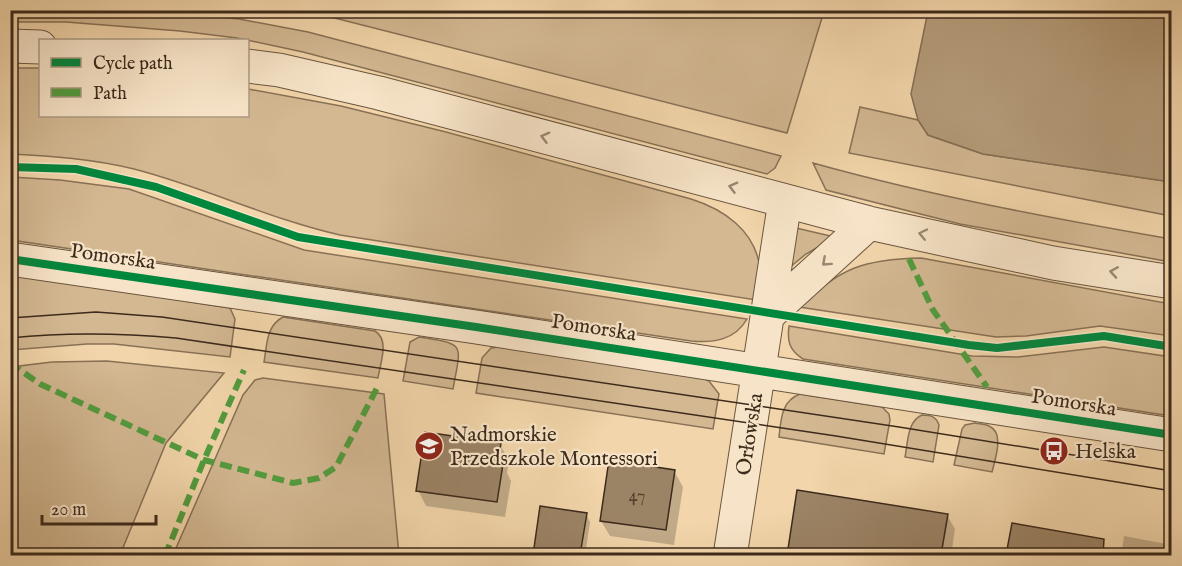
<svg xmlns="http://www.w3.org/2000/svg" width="1182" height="566" font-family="'IM FELL English',serif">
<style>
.green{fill:#d3b892;stroke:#887156;stroke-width:1.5}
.water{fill:#b49b79;stroke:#846e53;stroke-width:1.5}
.shadow{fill:#0003}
.building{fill:#9b8365;stroke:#3c2a1b;stroke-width:1.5}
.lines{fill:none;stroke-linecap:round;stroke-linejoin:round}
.minor-casing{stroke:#6a553f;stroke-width:35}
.minor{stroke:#f7e4c8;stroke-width:33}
.tram{stroke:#3c2a1b;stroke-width:1.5}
.quiet{stroke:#529c3e;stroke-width:6;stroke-dasharray:12 6;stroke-linecap:butt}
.cycleway-casing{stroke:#f7e4c8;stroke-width:11}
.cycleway{stroke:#00873e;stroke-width:8}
.oneway{stroke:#9a8772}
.labels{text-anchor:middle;stroke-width:4.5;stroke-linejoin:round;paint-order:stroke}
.number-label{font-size:18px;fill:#54402e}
.street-label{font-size:21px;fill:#3c2a1b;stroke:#f7e4c8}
.poi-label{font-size:21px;fill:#3c2a1b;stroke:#f7e4c8;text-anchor:start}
</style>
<rect width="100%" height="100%" fill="#f2d5aa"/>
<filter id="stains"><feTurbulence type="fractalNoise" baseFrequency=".00333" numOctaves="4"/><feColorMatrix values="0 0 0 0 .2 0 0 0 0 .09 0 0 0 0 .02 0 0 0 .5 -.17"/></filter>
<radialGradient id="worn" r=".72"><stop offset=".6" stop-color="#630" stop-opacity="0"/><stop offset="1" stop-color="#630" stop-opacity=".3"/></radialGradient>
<!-- green -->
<path class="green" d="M156 11 239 19 308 32 781 156 775 168 767 174 303 52 237 38 180 31 66 22H11V11Z
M307 11H824L787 133Z
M11 68H40V116H248V89L341 106 446 132 691 199C723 209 755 230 760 268 761 278 758 290 756 300L340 235C269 219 204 187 134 169 93 159 52 156 11 154Z
M860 107 918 120 928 135 983 154 1171 182V216L849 153Z
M813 163C931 196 1051 218 1171 239V262L960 224 826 190Z
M11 177 60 180 129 189 304 250 747 319C735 340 714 343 691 341L11 240Z
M796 228 835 237 806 254 789 268Z
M921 258 1171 304V336L1100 326 1026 336 996 337 799 307C840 268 864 259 921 258Z
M11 274 230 308 235 319 230 357 114 344H87L11 350Z
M283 317 375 331C390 340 380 364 378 378L264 362C267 345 266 326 283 317Z
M789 326 972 356 1018 357 1104 347 1171 357V416L803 359C789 350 787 341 789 326Z
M419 337C467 344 461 344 453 389L403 381 410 342Z
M498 347 700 377 709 381 719 394 713 429 476 393 482 358 491 348Z
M107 361 224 373 166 443 120 555H11V367L52 362Z
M263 378 384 394 399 555H173L243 395 255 380Z
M800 394 882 407 889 414 890 420 884 454 779 437C781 420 781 401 800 394Z
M922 415C930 415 936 416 939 425L933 462 905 457C908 443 907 421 922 415Z
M975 423C979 424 985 424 989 426 1005 433 995 459 992 472L954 465 962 429 965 425Z"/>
<!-- water -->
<path class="water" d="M928 11H1171V182L983 154 928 135 918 120 911 94Z"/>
<!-- shadow -->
<path class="shadow" d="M500 445 509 460 507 473 511 481 505 517 426 506 418 490Z
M674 471 683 487 674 545 610 536 601 521Z
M541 507 586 514 590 522 585 556H534Z
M947 515 955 529 951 556H794L790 548Z
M1124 536 1172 545V556H1121Z
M1072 548 1071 556H1000V551L1008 553Z"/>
<!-- building -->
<path class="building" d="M425 432 501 443 498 463 503 464 497 502 416 491Z
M609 460 675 470 666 530 600 521Z
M797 490 948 514 941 555H807L808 552 788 549Z
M540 506 587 513 580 555H533Z
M1012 523 1104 539 1103 555H1006Z"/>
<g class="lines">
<!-- minor casing -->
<g class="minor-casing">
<path id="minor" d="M10 46 40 47
M248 66 279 70 379 93 869 223 1053 263 1172 282
M10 259 476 327 1172 435
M770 313 869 223
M730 556 785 201"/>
</g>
<!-- minor -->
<use href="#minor" class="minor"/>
<!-- tram -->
<path class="tram" d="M10 318 96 312 162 317 899 427 1172 471
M10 338C67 332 120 333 176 338L836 436 1172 491"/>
<!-- quiet -->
<path class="quiet" d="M909 259 933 310 987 387
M10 363 40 384 204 460 293 483 319 478 336 467 377 388
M165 556 204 460 244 370"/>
<!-- cycleway casing -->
<g class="cycleway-casing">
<path id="cycleway" d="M10 167 76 169 156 187 298 237 969 345 997 348 1104 336 1172 347
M10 259 476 327 1172 435"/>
</g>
<!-- cycleway -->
<use href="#cycleway" class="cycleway"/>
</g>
<!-- one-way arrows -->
<defs><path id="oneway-chevron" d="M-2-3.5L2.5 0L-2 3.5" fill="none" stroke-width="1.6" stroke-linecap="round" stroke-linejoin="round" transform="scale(1.5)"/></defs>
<g class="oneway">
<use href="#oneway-chevron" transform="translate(545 137) rotate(-165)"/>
<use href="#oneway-chevron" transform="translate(733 187) rotate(-165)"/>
<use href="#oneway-chevron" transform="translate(923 234) rotate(-168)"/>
<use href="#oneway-chevron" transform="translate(826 262) rotate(138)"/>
<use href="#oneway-chevron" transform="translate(1114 272) rotate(-171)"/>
</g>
<!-- icons -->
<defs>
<g id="school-disc" transform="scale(1.5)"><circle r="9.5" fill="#8f2418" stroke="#f7e4c8"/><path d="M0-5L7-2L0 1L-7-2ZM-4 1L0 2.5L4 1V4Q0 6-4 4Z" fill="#fff"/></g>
<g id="bus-disc" transform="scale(1.5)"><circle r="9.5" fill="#8f2418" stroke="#f7e4c8"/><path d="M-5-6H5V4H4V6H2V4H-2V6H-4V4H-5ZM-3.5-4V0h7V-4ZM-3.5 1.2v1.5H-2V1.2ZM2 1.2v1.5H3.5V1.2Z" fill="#fff"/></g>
</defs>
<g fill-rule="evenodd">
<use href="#school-disc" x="429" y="446"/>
<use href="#bus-disc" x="1054" y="451"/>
</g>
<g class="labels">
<!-- number labels -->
<g class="number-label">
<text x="637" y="501">47</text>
</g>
<!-- street labels -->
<g class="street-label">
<text transform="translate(113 256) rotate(8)" y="7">Pomorska</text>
<text transform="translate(594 327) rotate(9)" y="7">Pomorska</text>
<text transform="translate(1074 402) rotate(9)" y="7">Pomorska</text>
<text transform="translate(749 434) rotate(-81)" y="7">Orłowska</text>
</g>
<!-- poi labels -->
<g class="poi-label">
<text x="450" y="441">Nadmorskie<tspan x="450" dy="24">Przedszkole Montessori</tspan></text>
<text x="1075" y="458">Helska</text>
</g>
</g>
<!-- margin -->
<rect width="1182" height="566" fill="none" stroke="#f2d5aa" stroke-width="36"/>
<rect x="12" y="12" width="1158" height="542" fill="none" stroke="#3c2a1b" stroke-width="3"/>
<rect x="18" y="18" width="1146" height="530" fill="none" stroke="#3c2a1b" stroke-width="1.5"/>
<!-- legend -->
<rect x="39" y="39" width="210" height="78" fill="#f7e4c8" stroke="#ac9a83" stroke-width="1.5"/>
<rect x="51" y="58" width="30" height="9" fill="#00873e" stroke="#ac9a83" stroke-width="1.5"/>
<text x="93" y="69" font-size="18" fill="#3c2a1b">Cycle path</text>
<rect x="51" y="88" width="30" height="9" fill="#529c3e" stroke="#ac9a83" stroke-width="1.5"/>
<text x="93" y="99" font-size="18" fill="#3c2a1b">Path</text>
<!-- scale -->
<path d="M42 515v9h114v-9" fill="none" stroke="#3c2a1b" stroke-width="3"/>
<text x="51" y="515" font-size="18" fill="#3c2a1b" stroke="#f7e4c8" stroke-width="4.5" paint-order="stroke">20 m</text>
<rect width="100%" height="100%" filter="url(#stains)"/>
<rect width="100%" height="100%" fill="url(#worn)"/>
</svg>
